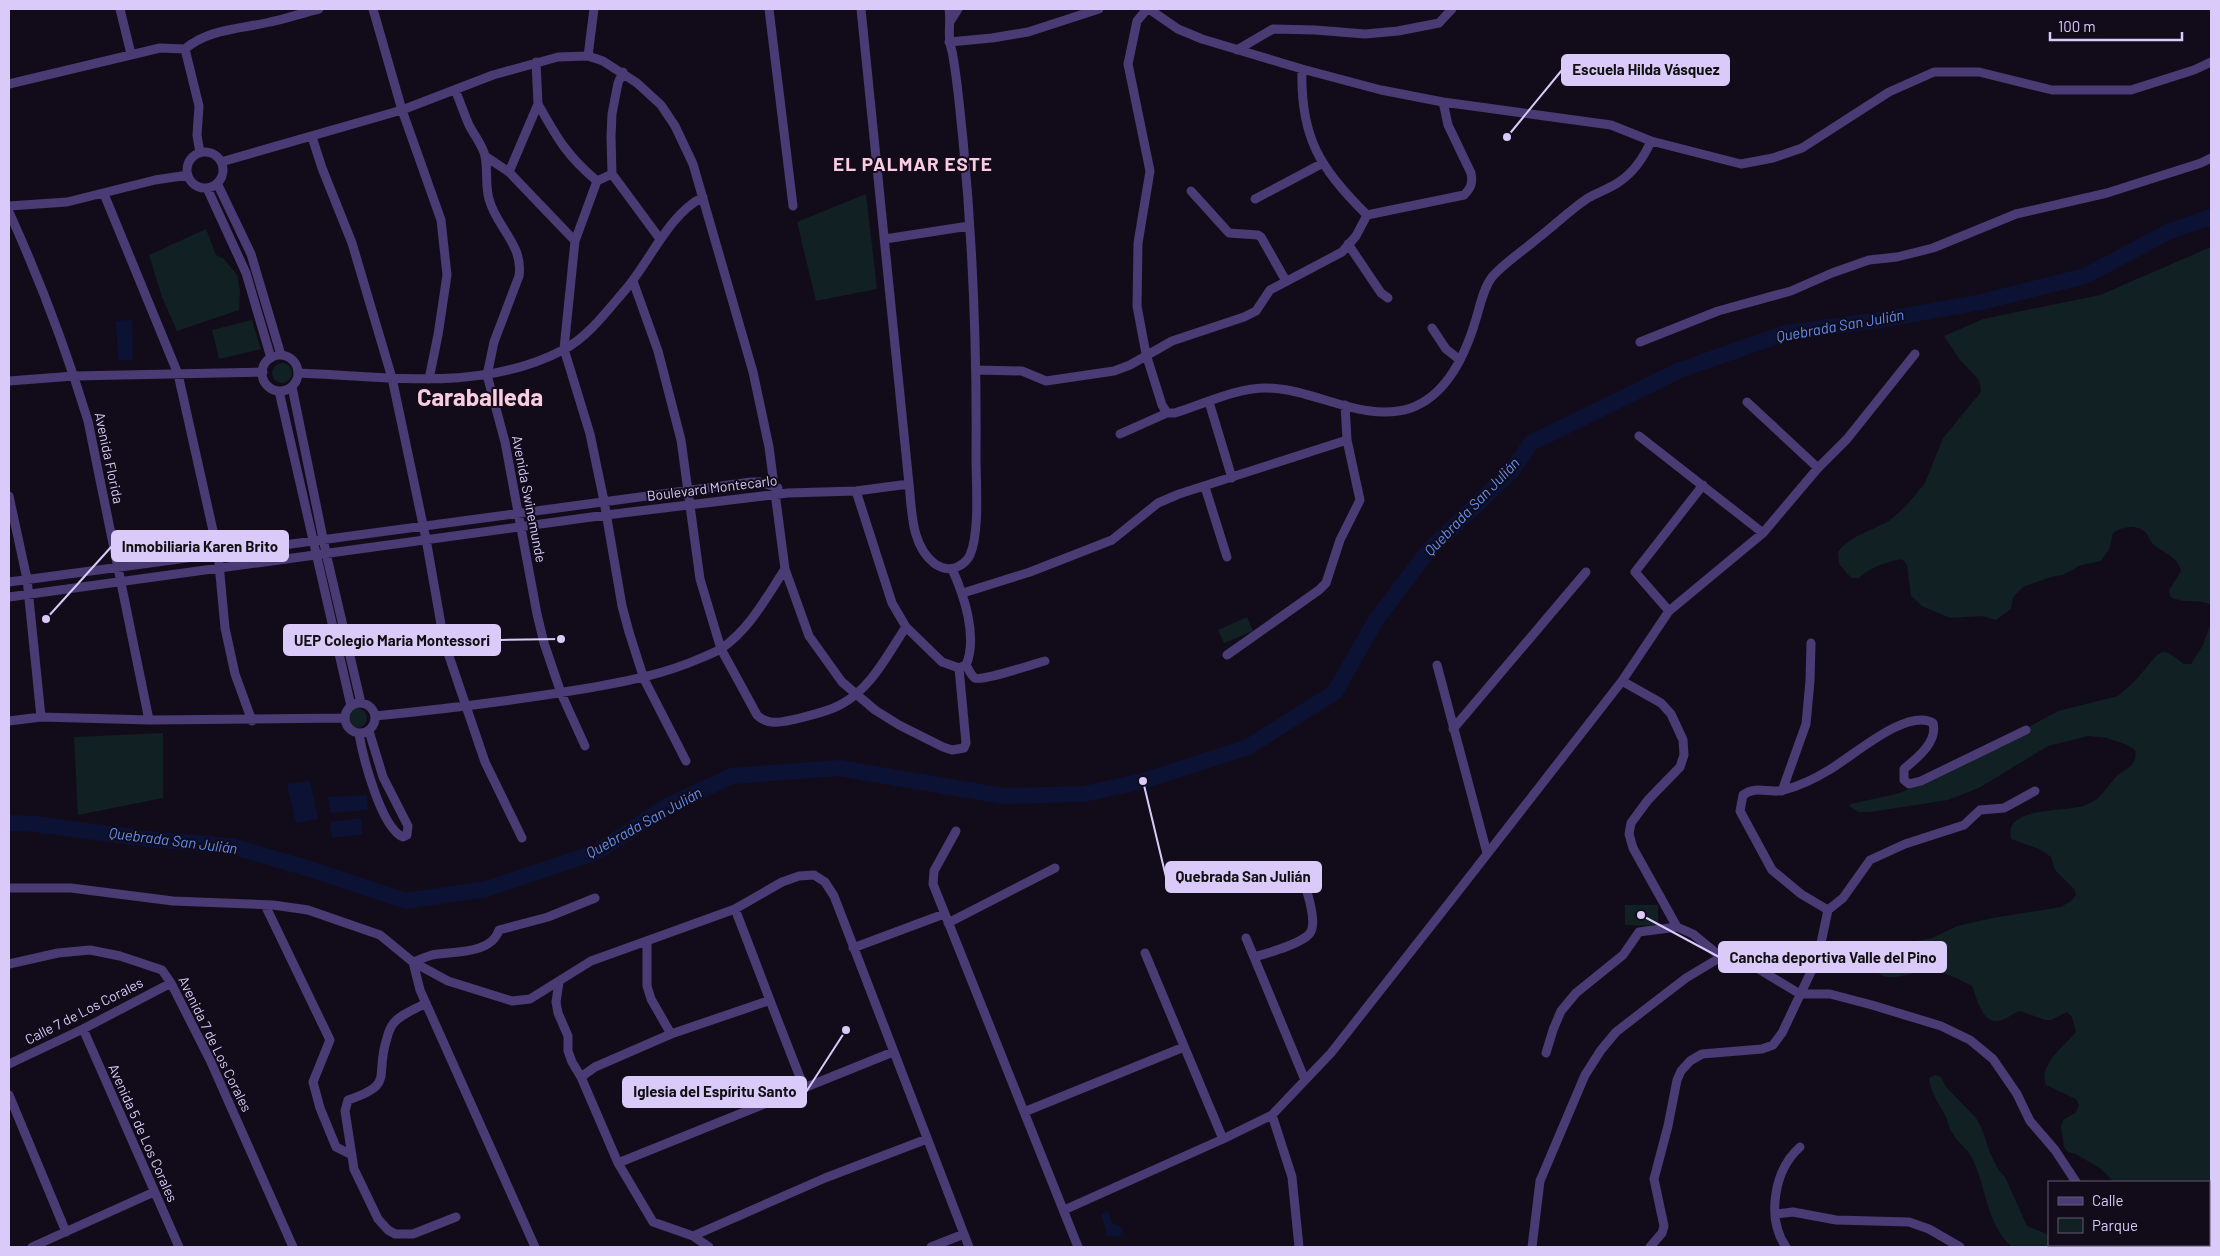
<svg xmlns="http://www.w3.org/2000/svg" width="2220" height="1256" font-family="Barlow,sans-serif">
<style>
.green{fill:#102023}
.water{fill:#0c1233}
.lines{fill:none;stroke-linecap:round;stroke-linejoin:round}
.river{stroke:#0c1233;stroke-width:16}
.minor{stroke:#4a3b75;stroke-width:9}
.labels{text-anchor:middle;stroke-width:4;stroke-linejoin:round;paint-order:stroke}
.street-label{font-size:14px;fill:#dacafa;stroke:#120c1a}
.water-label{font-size:15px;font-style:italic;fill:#6190f1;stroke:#120c1a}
.district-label{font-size:19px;font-weight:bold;letter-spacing:1px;fill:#fbcce0;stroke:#120c1a}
.town-label{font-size:24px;font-weight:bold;fill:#fbcce0;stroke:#120c1a}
.leader{fill:none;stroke:#dacafa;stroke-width:2}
.callout-dot{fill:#dacafa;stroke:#120c1a;stroke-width:2}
.callout{fill:#dacafa;stroke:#dacafa;stroke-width:2}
.callout-label{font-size:15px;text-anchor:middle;font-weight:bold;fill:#111}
</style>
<rect width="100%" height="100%" fill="#120c1a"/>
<!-- green -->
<path class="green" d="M866 194 877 289 816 301 797 222Z
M206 229 216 255 224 259 237 275 240 290 239 310 177 331 162 297 149 255Z
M2211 247V605C2200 598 2181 605 2170 596L2169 590 2181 571C2177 555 2164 554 2153 544 2150 541 2149 537 2147 534 2138 524 2123 526 2113 533L2109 550 2101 561 2081 565 2063 575 2051 577 2023 587 2013 597 2011 609 1996 620 1982 616 1950 618 1922 606 1911 596 1907 565 1902 559C1887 562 1870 567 1859 578H1851L1839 564 1838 552C1850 535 1873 531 1890 520 1903 510 1915 496 1925 483L1943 438 1981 392 1979 380 1960 360 1944 336 1983 319 2100 295Z
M252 320 261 349 219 359 212 330Z
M272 373a10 10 0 1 1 20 0a10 10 0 1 1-20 0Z
M1247 617 1253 631 1224 643 1218 630Z
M2211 623V1247H2178L2173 1245H2209V1182H2114L2101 1169 2076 1154 2068 1152 2064 1147 2061 1127 2063 1120 2076 1112 2079 1105 2076 1099 2046 1085C2038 1064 2065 1046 2076 1032L2072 1017 2067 1012 2051 1020H2045L2020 1011C2013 1013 2008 1018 2002 1020 1982 1027 1977 998 1972 986 1961 980 1943 971 1931 971 1908 970 1879 992 1871 959L1879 949 1885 947 1932 938 1957 926 1993 918 2061 907 2072 900 2076 895 2074 889 2055 870 2051 857 2039 849 2011 839C2003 805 2066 813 2086 805 2102 799 2106 787 2117 776 2126 768 2138 766 2135 750L2127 745 2107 738 2088 736 2048 746 1979 788 1948 800 1870 812H1859L1849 806 1851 804 1900 793 1962 764 2058 711 2118 696 2135 681 2156 656 2162 652 2169 653 2184 664H2191L2203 645Z
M347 718a10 10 0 1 1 20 0a10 10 0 1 1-20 0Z
M163 733V798L78 815 74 737Z
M1625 905H1658V926L1625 925Z
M1935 1075 1941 1077 1947 1088 1976 1118 1982 1129 1990 1153 1998 1169 2005 1177 2027 1226 2049 1235V1245H2066L2073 1247H2012C1986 1224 1987 1188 1972 1158 1967 1148 1958 1143 1953 1134 1949 1129 1948 1122 1946 1117 1939 1104 1931 1093 1929 1078Z"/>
<!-- water -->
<path class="water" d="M132 320 133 360H118L116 321Z
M310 781 318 819 296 823 287 784Z
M367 795 368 810 330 813 328 797Z
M361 818 363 834 332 838 330 822Z
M1108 1211 1112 1223 1123 1228 1120 1236H1105L1106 1229 1101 1214Z"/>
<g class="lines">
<!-- river -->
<path class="river" d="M9 823 35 824 147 839 231 846 313 870 406 901 486 889 597 852 669 805 732 776 839 768 1003 796 1084 794 1143 781 1248 747 1335 692 1376 620 1429 550 1511 472 1531 443 1680 370 1786 333 1887 319 1981 302 2085 276 2170 231 2211 217"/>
<!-- minor -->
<path class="minor" d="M120 9 131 54
M373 9 402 110 441 220 447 275 438 335 429 379
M769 9 793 206
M861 9 909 484C912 511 911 546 935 564 943 569 951 571 959 566 963 564 968 559 970 555 980 532 976 483 976 457 977 351 973 246 963 140 960 113 958 84 953 57 953 52 950 47 950 43 948 31 951 20 949 9
M1147 9 1137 21 1128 64 1150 171 1138 243 1137 306 1146 354 1162 405 1167 413
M1149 9 1178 29 1202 39 1302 69 1381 90 1443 102 1611 125 1651 141 1741 164 1773 158 1802 148 1889 92 1934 72H1979L2052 90H2131L2194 70 2211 62
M951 20 958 9
M949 42 992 38 1028 32 1099 9
M185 49 199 106 197 135 200 153
M1237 50 1273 29 1315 30 1365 34 1398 31 1439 23 1452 9
M588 56 594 9
M1302 69C1300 137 1320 169 1367 215
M623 72 618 83 612 114 611 137 612 174 660 239
M9 84 160 48 185 49C208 29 241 29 270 22 286 19 302 13 319 9
M455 90C460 101 464 114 469 125 474 135 483 146 485 156 488 170 485 185 489 199 496 227 524 245 519 276L494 342 487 375 505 442 537 614 544 643 561 693 585 746
M538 104C557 138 567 156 597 181
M312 137 322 168 352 243 392 378 426 539 442 630 449 656 485 762 522 838
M187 170a18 18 0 1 1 36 0a18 18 0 1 1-36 0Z
M485 156 509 172 575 241
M221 162 402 110 493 75 558 57 588 56 603 61 637 83 661 105 675 126 693 164 753 372 769 447 785 569 809 636 842 682 875 710 899 725 943 747 952 750 964 748 966 743 959 668
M509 172 538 104 536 62
M612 174 597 181 575 241 564 349 590 434 604 501 622 606 629 632 644 679 686 761
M217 183 251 254 281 355
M207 188 246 273 271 358
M1191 191 1229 233 1258 235 1261 237 1286 281
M104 194 178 374 218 553 225 628 235 674 252 721
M1255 199 1323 163
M9 206 67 202 155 180 188 175
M9 212C40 280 66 349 88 421L149 720
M885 239 969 226
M1348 244 1381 293 1388 298
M633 281 658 351 681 440 700 579 721 649 757 715C768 726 782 722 796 719 811 715 827 712 840 705 871 689 887 655 906 627
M1432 328 1446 349 1460 360
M1640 342 1718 311 1791 291 1832 273 1869 260 1897 257 1933 248 2016 214 2107 193 2201 163 2211 158
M262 373a18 18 0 1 1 36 0a18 18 0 1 1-36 0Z
M977 370 1022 371 1046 381 1114 371 1130 365 1172 341 1244 317 1256 311 1270 290 1342 252 1356 236 1367 215 1464 195C1471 188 1473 183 1471 173L1448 125 1443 102
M298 373C387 376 481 393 563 350 588 337 608 310 626 289 650 261 669 214 703 197
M9 381 74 376 263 372
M292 387 326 553 361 703
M279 391 351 706
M1209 402 1232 478
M1747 402 1818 468
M1120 434 1167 413H1175C1204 404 1236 388 1266 388 1314 388 1363 424 1411 408 1447 395 1466 353 1476 319 1480 306 1483 289 1492 277 1505 262 1523 251 1538 238 1555 225 1570 210 1588 198 1598 192 1609 189 1619 182 1634 172 1644 157 1651 141
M1639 436 1763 533
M1205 487 1227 557
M856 491 892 603 906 627 942 662 959 668 966 665C978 637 964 595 952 569
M9 496 27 579 41 717
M9 582 751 482H760L778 488
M963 593 1030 572 1112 540 1158 503 1179 494 1347 440
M9 597 606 515 788 493 856 491 909 484
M1669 611 1635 572 1703 485
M1227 655 1319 590 1326 583 1340 540 1360 500 1347 440 1345 405
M966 665C968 668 971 676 975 678 984 681 1033 664 1045 661
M1437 665 1487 853
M1622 681 1661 703 1671 714 1683 740 1684 755 1680 767 1648 800 1631 823 1629 834 1633 848 1677 927 1693 934 1721 957 1752 965 1800 994H1830L1872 1005 1941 1026 1970 1040 1993 1059 2017 1094 2030 1121 2055 1150 2076 1182
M345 718a15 15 0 1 1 30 0a15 15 0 1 1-30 0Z
M375 716C446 709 518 700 589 688 628 681 665 674 701 658 708 655 716 652 722 648 750 629 767 596 785 569
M9 721 41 717 149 720 344 718
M1453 729 1586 572
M359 734C363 757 381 828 403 837L407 835 408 826 383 777 369 731
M1782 791 1806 724 1810 681 1811 643
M956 831 934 871 933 884 1078 1247
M9 888H71L173 901 273 905 308 910 380 935 413 962 448 981 512 1001 530 999 591 961 735 909 782 882 799 876 814 875 825 882 834 896 969 1247
M265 905 330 1040 313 1082 320 1108 336 1147 352 1155
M735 909C758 968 780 1028 804 1087
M1828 910 1801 894 1772 870 1740 811 1743 795C1757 785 1769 794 1784 790 1799 786 1816 778 1829 770 1852 757 1907 707 1933 723 1938 742 1917 758 1904 769V780L1909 784 1921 781 2026 730
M948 923 1055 868
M1246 938 1305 1080
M647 941V986L651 999 671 1034
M853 948 944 914
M1145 953 1223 1139
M1254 957C1268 953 1302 944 1310 933 1319 920 1303 881 1299 866
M9 964 58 953 90 950 120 956 162 970 171 983 210 1060 293 1247
M559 982 556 1002 558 1013 568 1036V1051L572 1062 581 1077
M426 1003C416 1009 399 1015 393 1024 390 1028 388 1034 387 1038 374 1077 396 1084 348 1100L345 1111 354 1169 378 1219 388 1230 395 1234H413L456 1217
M83 1029 179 1247
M1546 1053 1553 1030 1561 1011 1576 993 1623 955 1639 932 1677 927
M9 1064 83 1029 171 983
M9 1095 66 1232
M1024 1112 1184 1047
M1272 1115 1292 1177 1299 1247
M618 1163 893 1052
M1064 1210 1223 1139 1272 1115 1331 1053 1456 894 1622 681 1669 611 1763 533 1818 468 1847 439 1915 354
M1775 1214 1793 1212 1836 1220 1909 1222 1929 1229 1960 1247
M693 1236 825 1178 927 1139
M2167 1245 2170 1247
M32 1247 154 1192
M535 1247 420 990 413 962C419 960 425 957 432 955 453 951 491 955 499 930L548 917 595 898
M709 1247 693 1236 653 1222 618 1163 581 1077 595 1067 671 1034 768 1001
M931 1247 964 1234
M1532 1247 1540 1181 1585 1075 1601 1050 1616 1032 1647 1008 1686 978 1721 957
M1650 1247 1662 1233 1664 1226 1654 1179 1668 1126 1677 1080 1681 1071 1690 1061 1702 1054 1762 1049 1773 1045 1782 1033 1818 957 1828 910 1843 898 1870 860 1905 844 1964 825 1980 810 2004 808 2035 791
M1786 1247C1766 1218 1774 1170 1800 1147"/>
</g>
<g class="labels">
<!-- street labels -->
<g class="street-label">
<text transform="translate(109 458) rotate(78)" y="5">Avenida Florida</text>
<text transform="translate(712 488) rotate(-7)" y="5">Boulevard Montecarlo</text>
<text transform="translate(529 499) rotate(79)" y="5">Avenida Swinemunde</text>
<text transform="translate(84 1011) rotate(-27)" y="5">Calle 7 de Los Corales</text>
<text transform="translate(215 1044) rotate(64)" y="5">Avenida 7 de Los Corales</text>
<text transform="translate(143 1133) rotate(66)" y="5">Avenida 5 de Los Corales</text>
</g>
<!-- water labels -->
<g class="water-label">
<text transform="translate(1840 326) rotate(-10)" y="5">Quebrada San Julián</text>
<text transform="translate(1472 507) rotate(-46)" y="5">Quebrada San Julián</text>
<text transform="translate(644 823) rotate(-29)" y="5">Quebrada San Julián</text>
<text transform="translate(173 841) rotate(7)" y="5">Quebrada San Julián</text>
</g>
<!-- district labels -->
<g class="district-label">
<text x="913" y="171">EL PALMAR ESTE</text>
</g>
<!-- town labels -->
<g class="town-label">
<text x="480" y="406">Caraballeda</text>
</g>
</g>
<!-- callouts -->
<path class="leader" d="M1507 137L1562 70M46 619L112 546M561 639L500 640M1143 781L1166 877M1641 915L1719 957M846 1030L806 1092"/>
<g class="callout-dot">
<circle cx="1507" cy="137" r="5"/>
<circle cx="46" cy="619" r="5"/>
<circle cx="561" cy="639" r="5"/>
<circle cx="1143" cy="781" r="5"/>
<circle cx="1641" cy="915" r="5"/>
<circle cx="846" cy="1030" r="5"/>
</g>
<g class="callout">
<rect x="1562" y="55" width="167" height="30" rx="5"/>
<rect x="112" y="531" width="176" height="30" rx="5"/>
<rect x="284" y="625" width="216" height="30" rx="5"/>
<rect x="1166" y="862" width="155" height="30" rx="5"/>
<rect x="1719" y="942" width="227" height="30" rx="5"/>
<rect x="623" y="1077" width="183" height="30" rx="5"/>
</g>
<g class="callout-label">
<text x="1646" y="75">Escuela Hilda Vásquez</text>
<text x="200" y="552">Inmobiliaria Karen Brito</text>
<text x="392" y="646">UEP Colegio Maria Montessori</text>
<text x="1243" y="882">Quebrada San Julián</text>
<text x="1833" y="963">Cancha deportiva Valle del Pino</text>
<text x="715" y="1097">Iglesia del Espíritu Santo</text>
</g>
<!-- border -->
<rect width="2220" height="1256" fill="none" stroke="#dacafa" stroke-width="20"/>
<!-- legend -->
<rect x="2048" y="1181" width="162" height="65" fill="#120c1a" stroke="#625874"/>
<rect x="2058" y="1197" width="25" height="8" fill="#4a3b75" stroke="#625874"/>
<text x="2092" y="1206" font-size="15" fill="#dacafa">Calle</text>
<rect x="2058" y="1218" width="25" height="15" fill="#102023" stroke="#625874"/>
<text x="2092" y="1231" font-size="15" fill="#dacafa">Parque</text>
<!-- scale -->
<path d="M2050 32v8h132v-8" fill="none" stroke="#dacafa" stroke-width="2.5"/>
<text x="2058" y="32" font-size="15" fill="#dacafa" stroke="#120c1a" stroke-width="4" paint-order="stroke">100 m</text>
</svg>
